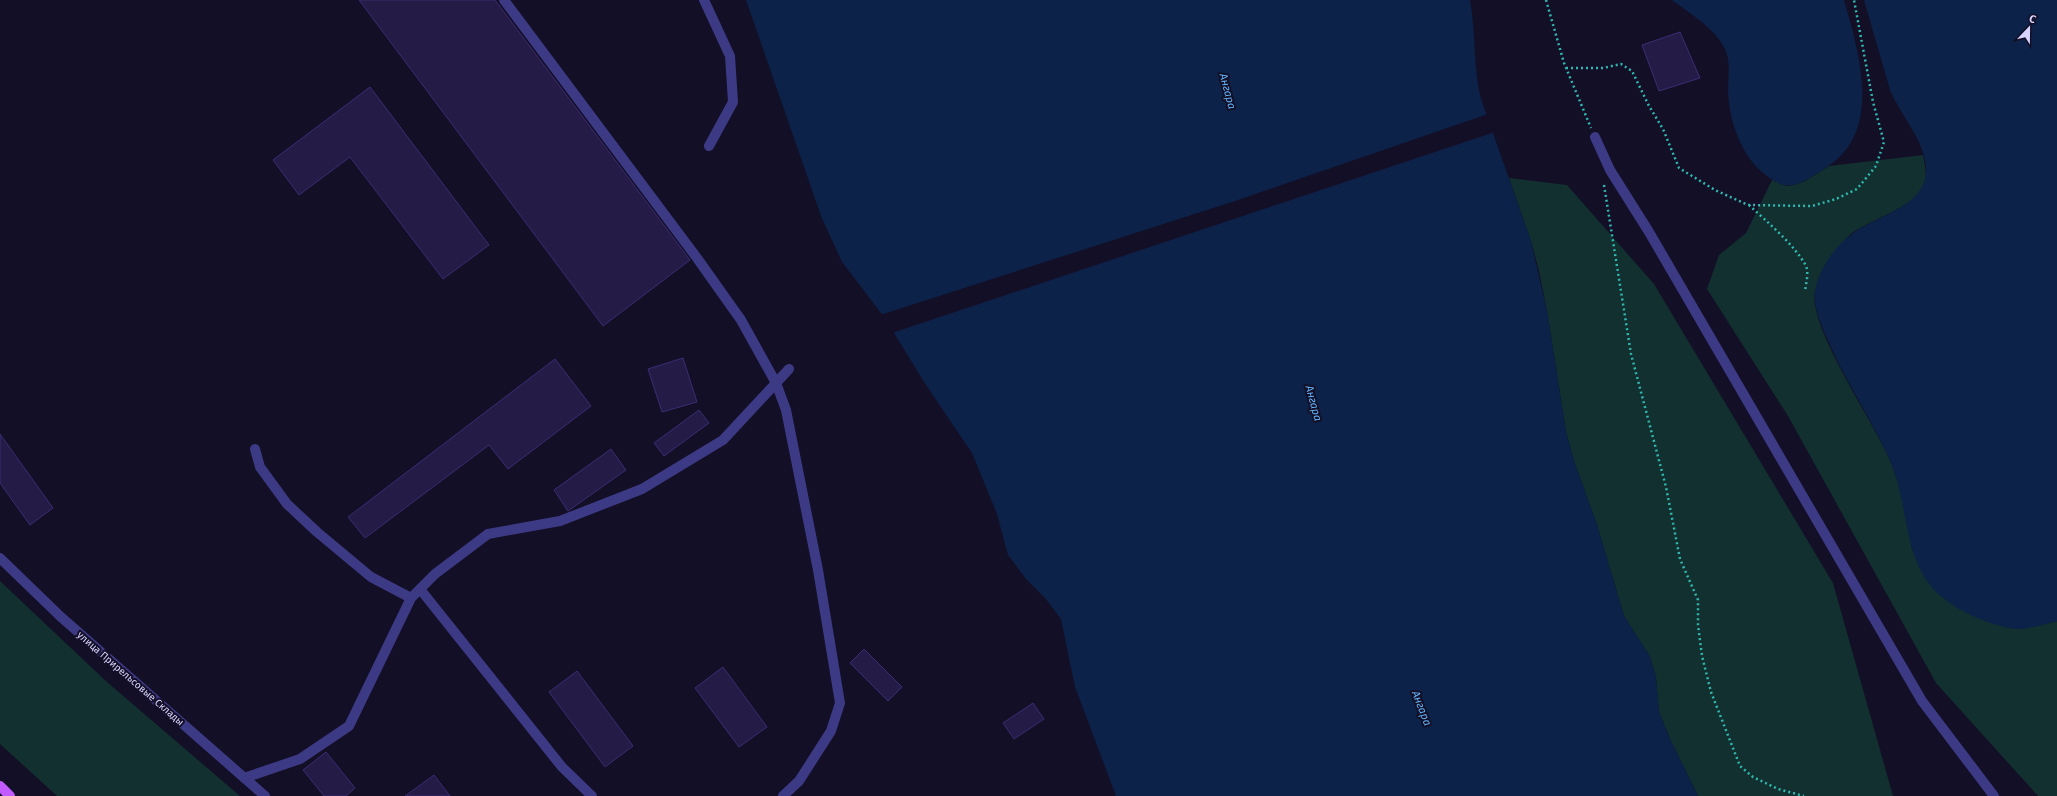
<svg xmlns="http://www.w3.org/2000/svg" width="2057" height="796" font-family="'Fira Sans',sans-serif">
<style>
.green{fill:#12302f}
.water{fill:#0c2248}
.pier{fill:#130f26}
.building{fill:#241b47;stroke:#3b2d73}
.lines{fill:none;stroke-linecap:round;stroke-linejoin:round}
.path{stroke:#2fb8b0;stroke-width:2.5;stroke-dasharray:2 3;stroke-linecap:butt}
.minor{stroke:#3d3a85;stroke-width:10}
.major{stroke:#c25bff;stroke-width:10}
.labels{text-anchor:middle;stroke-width:4;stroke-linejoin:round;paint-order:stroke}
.street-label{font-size:10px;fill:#d9d4ff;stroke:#130f26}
.water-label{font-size:11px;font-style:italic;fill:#62b6ff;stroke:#130f26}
</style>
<rect width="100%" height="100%" fill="#130f26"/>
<!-- green -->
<path class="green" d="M1923 155C1925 165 1928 178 1923 187 1911 209 1872 219 1852 233 1842 241 1818 279 1815 291 1807 325 1875 424 1889 458 1902 487 1906 519 1912 549L2038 626 2057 621V796H2038L1936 683 1788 416 1707 289 1719 255 1746 233 1772 180 1786 186 1794 185 1805 181 1829 166Z
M1509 178 1567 185 1654 284 1833 583 1893 796H1698L1670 739 1659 712 1656 678 1650 657 1624 616 1597 525 1574 461 1566 432 1547 311 1539 271 1531 241Z
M0 581 107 682 240 796H57L0 744Z"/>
<!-- water -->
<path class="water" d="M746 0H1470C1476 33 1473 67 1481 99L1531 241 1547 311 1566 432 1574 461 1597 525 1624 616 1650 657 1656 678 1659 712 1670 739 1698 796H1116L1075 687 1061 619 1045 598 1026 579 1008 555 997 514 972 453 926 385 884 317 842 262 821 216Z
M1672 0H1844C1856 42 1875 104 1850 144 1841 159 1826 168 1811 177 1791 190 1780 187 1763 173 1740 154 1729 119 1728 91 1728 78 1731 61 1725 49 1714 27 1690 14 1672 0Z
M1864 0H2057V621C2044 624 2028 630 2015 629 1990 625 1961 613 1942 597 1901 564 1910 503 1889 458 1870 416 1843 378 1826 336 1820 322 1813 306 1815 291 1819 269 1834 247 1852 234 1876 215 1928 207 1926 168 1924 139 1901 116 1890 90Z"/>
<!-- pier -->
<path class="pier" d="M1488 114 1495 132 892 333 880 315 1235 201Z"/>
<!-- building -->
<path class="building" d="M359 0H495L690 260 603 326Z
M1680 32 1700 78 1659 91 1642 45Z
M370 87 489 245 443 279 350 157 299 195 273 160Z
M683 358 697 402 662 412 648 369Z
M555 359 591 406 508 469 489 445 365 538 348 517Z
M699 410 709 423 664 456 654 443Z
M0 434 53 508 30 525 0 483Z
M611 449 626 470 568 511 554 490Z
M864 649 902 687 888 701 850 663Z
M723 667 767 727 739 747 695 688Z
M577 671 633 746 605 767 549 692Z
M1033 703 1044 719 1014 739 1003 723Z
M326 752 355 788 346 796H324L303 770Z
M434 775 450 796H405Z"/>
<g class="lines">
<!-- path -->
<path class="path" d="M1546 0 1564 63 1591 128
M1566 68H1603L1621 64 1632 71 1649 106 1663 129 1679 168 1715 190 1748 205 1812 206 1836 199 1857 189 1876 166 1884 142 1873 102 1854 0
M1604 185 1631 354 1666 487 1680 559 1698 600V625L1702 656 1711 692 1740 766 1753 777 1778 789 1804 796
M1749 205C1767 222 1794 244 1806 266 1809 273 1806 283 1805 291"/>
<!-- minor -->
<path class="minor" d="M504 0 697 258 741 320 776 383 786 410 818 570 840 703 831 731 799 781 783 796
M704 0 730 56 733 102 709 146
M1595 137 1610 170 1649 232 1922 701 1994 796
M255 449 260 467 287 504 317 532 371 577 411 598
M0 558 61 617 265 796
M420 589 562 767 592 796
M244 778 300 759 349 726 411 598 435 574 488 534 560 521 642 489 723 440 789 369"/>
<!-- major -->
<path class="major" d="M0 786 10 796"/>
</g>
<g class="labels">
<!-- street labels -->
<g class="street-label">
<text transform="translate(131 678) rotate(41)" y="4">улица Прирельсовые Склады</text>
</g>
<!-- water labels -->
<g class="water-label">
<text transform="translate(1228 91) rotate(75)" y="4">Ангара</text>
<text transform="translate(1314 403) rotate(75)" y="4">Ангара</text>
<text transform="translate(1422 708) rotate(69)" y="4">Ангара</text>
</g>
</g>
<!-- north arrow -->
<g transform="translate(2029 28) rotate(22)" stroke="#130f26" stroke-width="3" paint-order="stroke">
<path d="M0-3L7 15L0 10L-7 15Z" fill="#d9d4ff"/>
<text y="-6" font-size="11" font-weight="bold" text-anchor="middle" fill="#d9d4ff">С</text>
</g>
</svg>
